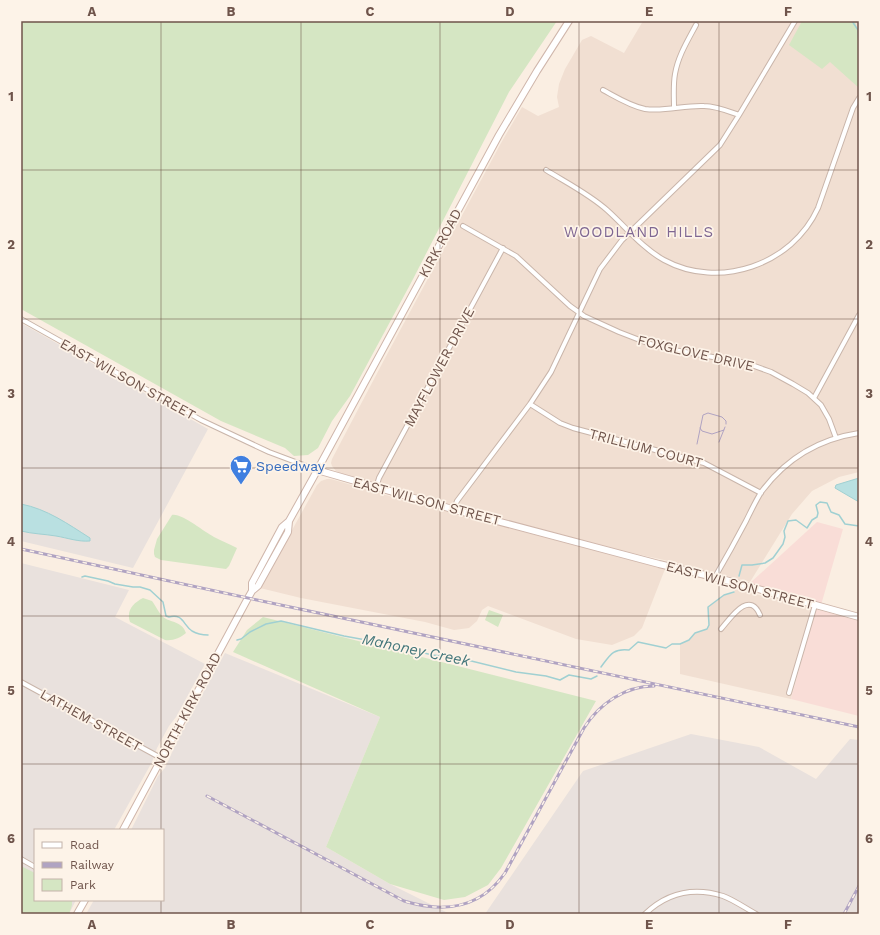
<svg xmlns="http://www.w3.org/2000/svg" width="880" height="935" font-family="'Work Sans',sans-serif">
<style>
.residential{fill:#f1dfd2}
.commercial{fill:#f9ddd7}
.industrial{fill:#e9e1dd}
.green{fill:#d5e6c3}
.water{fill:#b9e0e1;stroke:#a0d0d2}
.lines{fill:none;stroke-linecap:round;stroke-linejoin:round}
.stream{stroke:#a0d0d2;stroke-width:1.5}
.street-casing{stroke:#c9b5aa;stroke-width:6}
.secondary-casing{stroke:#cfb6ab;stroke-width:8}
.street{stroke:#fff;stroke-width:4}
.secondary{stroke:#fff;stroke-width:6}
.tram{stroke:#b0a3c2;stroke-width:1}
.rail-casing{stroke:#b0a3c2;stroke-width:3}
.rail{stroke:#fdf3e8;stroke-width:1.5;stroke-dasharray:4.5;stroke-linecap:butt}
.grid{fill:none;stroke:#6f544b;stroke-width:1;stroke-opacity:0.55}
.labels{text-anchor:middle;stroke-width:3.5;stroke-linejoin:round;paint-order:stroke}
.street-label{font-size:14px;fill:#6f544b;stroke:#fdf3e8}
.shop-label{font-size:14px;fill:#366cbe;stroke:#fdf3e8;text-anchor:start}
.neighbourhood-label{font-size:15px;letter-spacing:1px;fill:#7f6792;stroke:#fdf3e8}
.water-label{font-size:15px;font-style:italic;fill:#44777b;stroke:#fdf3e8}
.neatline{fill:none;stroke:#6f544b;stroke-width:1.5}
.grid-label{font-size:13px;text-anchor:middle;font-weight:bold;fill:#6f544b}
</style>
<rect width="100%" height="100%" fill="#faeee2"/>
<!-- residential -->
<path class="residential" d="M643 21H859V472L839 477 812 491 792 514 750 582 664 560 632 553 472 511 340 473 336 471 332 466 331 463 332 459 383 362 501 143 522 107 538 116 559 107 557 97 559 84 565 69 582 40 591 36 624 53Z
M327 479H331L403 500 665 569 642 628 634 636 612 645 576 639 488 606 482 610 477 621 469 628 454 630 425 622 301 598 260 588 317 485 321 481Z
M735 589 814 609 791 699 680 674V644L689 640 695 633 707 629 709 625 708 607 724 595 734 593Z"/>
<!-- commercial -->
<path class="commercial" d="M817 522 843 529 821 605 749 584Z
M815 609 859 621V716L791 699Z"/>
<!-- industrial -->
<path class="industrial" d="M21 323 208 429 133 568 21 541Z
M21 563 129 590 115 617 205 664 176 717 169 726 157 748 152 762 114 830H35V900H76L69 914H21Z
M225 653 380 717 326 847 390 884 450 914H86L94 900H163V830H131L158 776 165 768 179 737Z
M691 734 759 747 816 779 850 739 859 740V914H485L583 771Z"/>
<!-- green -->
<path class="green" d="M21 21H557L509 92 412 281 350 396 332 421 318 448 308 455 294 456 285 448 221 421 21 309Z
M802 21H855L859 38V88L830 62 822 69 789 45Z
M172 515C182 513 204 532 214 537 221 541 230 544 237 548L229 566 226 569 161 560 155 557 154 554V550L157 539Z
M143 598 152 601C156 606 158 612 163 617 171 623 182 621 186 633 180 638 173 641 165 640L130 622C126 611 133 603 143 598Z
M489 610 503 615 498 627 485 620Z
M263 617 596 701 501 868 488 885 465 897 444 900 390 884 326 847 380 717 233 652 247 630Z
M21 866 35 873V900H72V905L69 914H21Z"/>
<!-- water -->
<path class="water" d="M859 478V502L835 488 836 485Z
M21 504C47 509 68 524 90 538V541C78 542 68 538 56 536 44 534 33 534 21 531Z"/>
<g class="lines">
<!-- stream -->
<path class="stream" d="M852 21 858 30 859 41
M739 576 742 565H752L765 563 773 558 783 544 785 537 784 531 788 521 796 520 807 528 812 520 817 517 818 513 816 505 820 502 827 503 831 512 839 515 845 524 859 526
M82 577 85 576 108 581 115 584 133 587H140L150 590 163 602 166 616 169 617C183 613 183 625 192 631 197 634 202 635 208 635
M237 640 241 639 250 632 266 624 281 621 344 636 377 642 386 643 432 655 455 657 516 672 546 676 560 680 569 675 591 679 597 676
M601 667C610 655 613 648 629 650L638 642 666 648 672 644H680L689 640 695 633 707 629 709 625 708 607 724 595 734 592"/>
<!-- street casing -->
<g class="street-casing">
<path id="street" d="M603 90C616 97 630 106 645 109 665 112 684 105 704 106 716 106 728 111 739 115
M674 108C674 97 673 85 675 74 678 56 688 40 696 25
M546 170C567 183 589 194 607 210 626 227 642 248 664 260 719 290 792 265 818 208L853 108 859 98
M463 226 516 256 570 306 584 316 619 332 650 344 674 350 746 363 771 372 793 384 808 393 821 405 829 419 836 438
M21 319 201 420 269 452 317 470
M814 398 859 315
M530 404 560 423 573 428 704 463 761 493
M376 488 379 478 503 248
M454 509 457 501 530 404 551 372 600 269 622 240 720 145 739 115 795 21
M715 577C726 558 736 540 746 521 751 511 756 500 762 491 786 459 819 439 859 433
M721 629C730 619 749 589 760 615
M21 682 161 758
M789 693 815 605
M21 859 35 867
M645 914C667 893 694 887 723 896 734 900 745 908 756 914"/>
</g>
<!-- secondary casing -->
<g class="secondary-casing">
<path id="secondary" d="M317 470 459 511 659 564 722 579 859 617
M252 591 258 586 288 532 289 521
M123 830 248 598 252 591V583L282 527 289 521 313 478 499 135 537 71 569 21
M77 914 85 900"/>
</g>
<!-- street -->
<use href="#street" class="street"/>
<!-- secondary -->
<use href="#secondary" class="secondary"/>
<!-- tram -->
<path class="tram" d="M700 428 702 431 712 434 724 430
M719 442 725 427
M697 444 703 415 708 413 722 417 726 421V424"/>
<!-- rail casing -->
<g class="rail-casing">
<path id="rail" d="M21 549 257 600 859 727
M207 796 404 901C443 913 480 909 505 873L584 728C599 704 625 686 654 686
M844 914 859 886"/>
</g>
<!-- rail -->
<use href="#rail" class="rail"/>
</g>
<!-- grid -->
<path class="grid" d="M161 21V830M301 21V914M440 21V914M579 21V914M719 21V914M21 170H859M21 319H859M21 468H859M21 616H859M21 764H859M161 900V914"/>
<!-- icons -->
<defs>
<g id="supermarket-pin" transform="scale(1.15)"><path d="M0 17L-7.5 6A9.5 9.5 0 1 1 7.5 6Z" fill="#3f7fe0" stroke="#fdf3e8"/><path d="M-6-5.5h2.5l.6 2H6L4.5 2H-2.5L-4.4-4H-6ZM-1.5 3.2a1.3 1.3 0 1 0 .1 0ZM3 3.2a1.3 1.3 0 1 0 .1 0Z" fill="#fff"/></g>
</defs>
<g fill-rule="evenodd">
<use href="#supermarket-pin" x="241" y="466"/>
</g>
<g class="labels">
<!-- street labels -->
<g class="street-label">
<text transform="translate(440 243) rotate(-62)" y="5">KIRK ROAD</text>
<text transform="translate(696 353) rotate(13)" y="5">FOXGLOVE DRIVE</text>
<text transform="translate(439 367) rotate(-62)" y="5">MAYFLOWER DRIVE</text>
<text transform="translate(128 379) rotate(29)" y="5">EAST WILSON STREET</text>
<text transform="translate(646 448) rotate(15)" y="5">TRILLIUM COURT</text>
<text transform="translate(427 501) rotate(15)" y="5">EAST WILSON STREET</text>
<text transform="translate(740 585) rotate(15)" y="5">EAST WILSON STREET</text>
<text transform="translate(187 710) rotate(-62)" y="5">NORTH KIRK ROAD</text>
<text transform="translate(91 720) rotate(29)" y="5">LATHEM STREET</text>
</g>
<!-- shop labels -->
<g class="shop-label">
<text x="256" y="471">Speedway</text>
</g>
<!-- neighbourhood labels -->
<g class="neighbourhood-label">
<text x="639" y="237">WOODLAND HILLS</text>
</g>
<!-- water labels -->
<g class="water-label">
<text transform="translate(416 650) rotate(12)" y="5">Mahoney Creek</text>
</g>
</g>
<!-- border -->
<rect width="880" height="935" fill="none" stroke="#fdf3e8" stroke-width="44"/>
<!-- legend -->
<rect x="34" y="829" width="130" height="72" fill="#fdf3e8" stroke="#c4b3a9"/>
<rect x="42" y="842" width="20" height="6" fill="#ffffff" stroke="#c4b3a9"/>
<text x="70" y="849" font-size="12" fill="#6f544b">Road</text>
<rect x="42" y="862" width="20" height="6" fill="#b0a3c2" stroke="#c4b3a9"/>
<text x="70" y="869" font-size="12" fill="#6f544b">Railway</text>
<rect x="42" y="879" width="20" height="12" fill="#d5e6c3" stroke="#c4b3a9"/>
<text x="70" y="889" font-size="12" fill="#6f544b">Park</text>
<rect x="22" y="22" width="836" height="891" class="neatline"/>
<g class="grid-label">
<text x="92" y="16">A</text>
<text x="231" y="16">B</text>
<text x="370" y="16">C</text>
<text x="510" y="16">D</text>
<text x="649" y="16">E</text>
<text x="788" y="16">F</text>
<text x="11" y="101">1</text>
<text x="869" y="101">1</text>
<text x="11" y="249">2</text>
<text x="869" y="249">2</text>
<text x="11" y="398">3</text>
<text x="869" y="398">3</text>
<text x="11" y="546">4</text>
<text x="869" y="546">4</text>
<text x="11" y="695">5</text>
<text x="869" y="695">5</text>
<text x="11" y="843">6</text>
<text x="869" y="843">6</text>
<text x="92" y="929">A</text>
<text x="231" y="929">B</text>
<text x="370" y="929">C</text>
<text x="510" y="929">D</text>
<text x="649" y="929">E</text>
<text x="788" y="929">F</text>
</g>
</svg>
